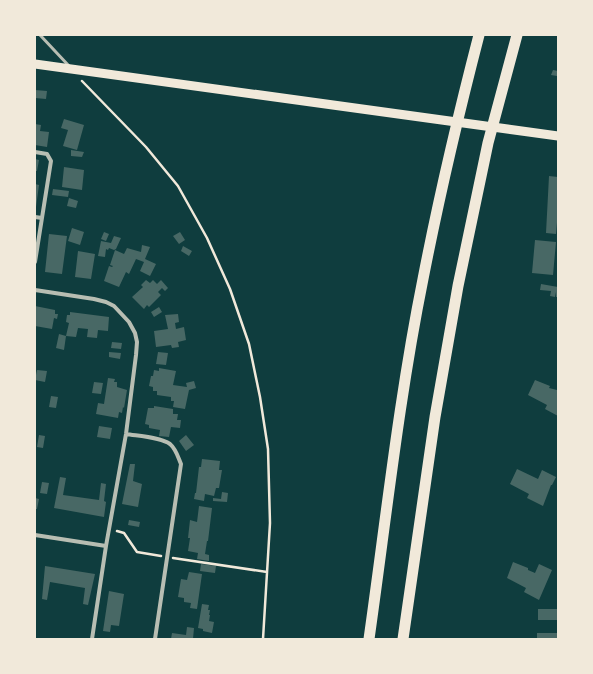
<svg xmlns="http://www.w3.org/2000/svg" width="593" height="674" font-family="'Source Serif 4',serif">
<style>
.building{fill:#486865}
.lines{fill:none;stroke-linecap:round;stroke-linejoin:round}
.path{stroke:#f1e9da;stroke-width:2.5}
.service{stroke:#b8beb3;stroke-width:3}
.minor{stroke:#b8beb3;stroke-width:4}
.primary{stroke:#f1e9da;stroke-width:9}
.motorway{stroke:#f1e9da;stroke-width:11}
</style>
<rect width="100%" height="100%" fill="#0f3d3e"/>
<!-- building -->
<path class="building" d="M553 70 558 71 557 76 551 75Z
M35 90 47 91 46 99 35 98Z
M64 119 84 125 77 150 63 146 68 130 61 128Z
M35 124 41 125 40 131 49 132 47 147 35 145Z
M71 150 84 152 82 157 71 156Z
M35 159 39 160 37 171H35Z
M64 167 84 170 82 190 62 187Z
M549 176 558 177V211L556 234 546 233Z
M35 184 39 185 36 207H35Z
M53 189 69 191 68 197 52 195Z
M69 198 78 201 76 208 67 206Z
M72 228 84 232 80 245 68 241Z
M104 232 109 234 106 241 101 239Z
M180 232 185 240 179 244 173 236Z
M49 234 67 236 62 274 45 272Z
M114 236 121 238 116 249 114 250 109 248 108 250 106 249 105 257 98 256 101 241 111 243Z
M535 240 556 242 553 275 532 273Z
M142 245 150 247 145 259 156 264 150 276 140 271 144 262 136 259 129 274 126 272 119 287 104 281 109 266 112 267 113 266 110 265 115 250 124 254 127 248 141 252Z
M183 246 192 251 189 256 181 251Z
M78 251 95 254 91 279 75 277Z
M146 280 150 283 153 280 157 284 161 280 168 288 165 291 162 288 158 292 161 295 149 307 147 305 144 309 132 297 143 287 141 285Z
M541 284 558 287V297H556V292L555 297 550 296 551 291 540 290Z
M35 306 55 310V314H58L57 319 54 318 52 329 35 326Z
M159 307 162 312 154 317 151 312Z
M70 312 109 317 108 331 98 330 97 338 87 337 88 329 78 328 76 337 66 336 69 323 66 322 67 315H70Z
M178 314 179 322 175 323 176 329 184 327 186 340 178 342 179 347 172 348 171 345 156 347 154 331 168 329 165 315Z
M59 334 66 336 64 350 56 348Z
M112 342 122 343 121 349 111 348Z
M109 352 121 353 120 359 109 357Z
M158 352 168 353 166 365 156 364Z
M159 368 176 371 173 385 187 387 186 383 194 381 196 388 189 390 185 409 173 407 174 401H171V397L157 395V391H153V387L149 386 151 376H153L154 370 159 371Z
M37 370 47 371 45 382 35 380Z
M108 378 115 379 114 382H117V387L127 390 124 408 123 407 122 413 119 412 118 418 96 414 98 403 104 404Z
M535 380 550 386 549 388 557 390 558 387V416L545 409 547 405 528 395Z
M94 382 103 383 101 394 92 393Z
M51 396 58 397 56 408 49 407Z
M154 406 173 409V414H178L177 420H181L180 428 171 427 169 437 159 436 160 430 149 428V425L145 424 148 408H154Z
M99 426 112 428 110 439 97 437Z
M39 435 45 436 43 448 37 447Z
M186 435 194 445 186 451 179 441Z
M202 459 220 461 219 470H222L219 488H216L214 496 205 494 204 501 194 499 195 493H196L199 467H201Z
M130 464H135L133 481 142 484 138 507 122 504Z
M517 469 538 479 542 470 556 477 552 485H551L543 506 527 498 529 494 510 484Z
M60 477 66 478 63 495 99 500 101 483 106 484 104 501 106 502 104 517 54 508Z
M42 482 49 483 47 494 40 493Z
M222 492 228 493 227 502 213 501V498L221 499Z
M35 498 39 499 37 509H35Z
M199 506 212 508 208 541H207L205 554 209 555V561L197 559 198 553 188 551 190 538H188L190 520 197 522Z
M129 520 140 522 139 527 128 525Z
M513 562 528 568V570L535 573 539 564 552 570 539 600 524 592 526 588 507 578Z
M201 564 216 566 215 573 200 571Z
M45 566 95 574 88 605 83 604 85 588 50 582 47 600 42 599Z
M189 572 202 574 197 609 190 608 191 603 184 602V598L178 597 181 579 187 580Z
M109 591 124 594 119 626 111 625 110 632 103 631Z
M202 604 209 605 208 610H210L209 615H210L209 621 214 622 212 633 203 631V629L198 628Z
M538 609H558V620H538Z
M187 627 194 628 193 639H171L172 633 186 635Z
M537 633H558V639H537Z"/>
<g class="lines">
<!-- path -->
<path class="path" d="M82 81 146 147 178 186 207 238 230 289 249 344 260 397 268 449 270 523 263 639
M117 531 124 533 137 552 161 556
M173 558 267 572"/>
<!-- service -->
<path class="service" d="M40 35 69 66"/>
<!-- minor -->
<path class="minor" d="M35 152 47 154 51 161 35 262
M35 217 42 218
M35 290 94 299 106 302 114 306 129 322 135 333 137 342 136 355 126 434 106 546 92 639
M126 434C138 436 160 437 170 444 176 449 178 457 181 464L155 639
M35 535 106 546"/>
<!-- primary -->
<path class="primary" d="M35 64 558 136"/>
<!-- motorway -->
<path class="motorway" d="M369 639C386 519 399 398 423 279 439 197 458 116 479 35
M403 639 435 417 458 286 488 143 517 35"/>
</g>
<!-- border -->
<rect width="593" height="674" fill="none" stroke="#f1e9da" stroke-width="72"/>
</svg>
